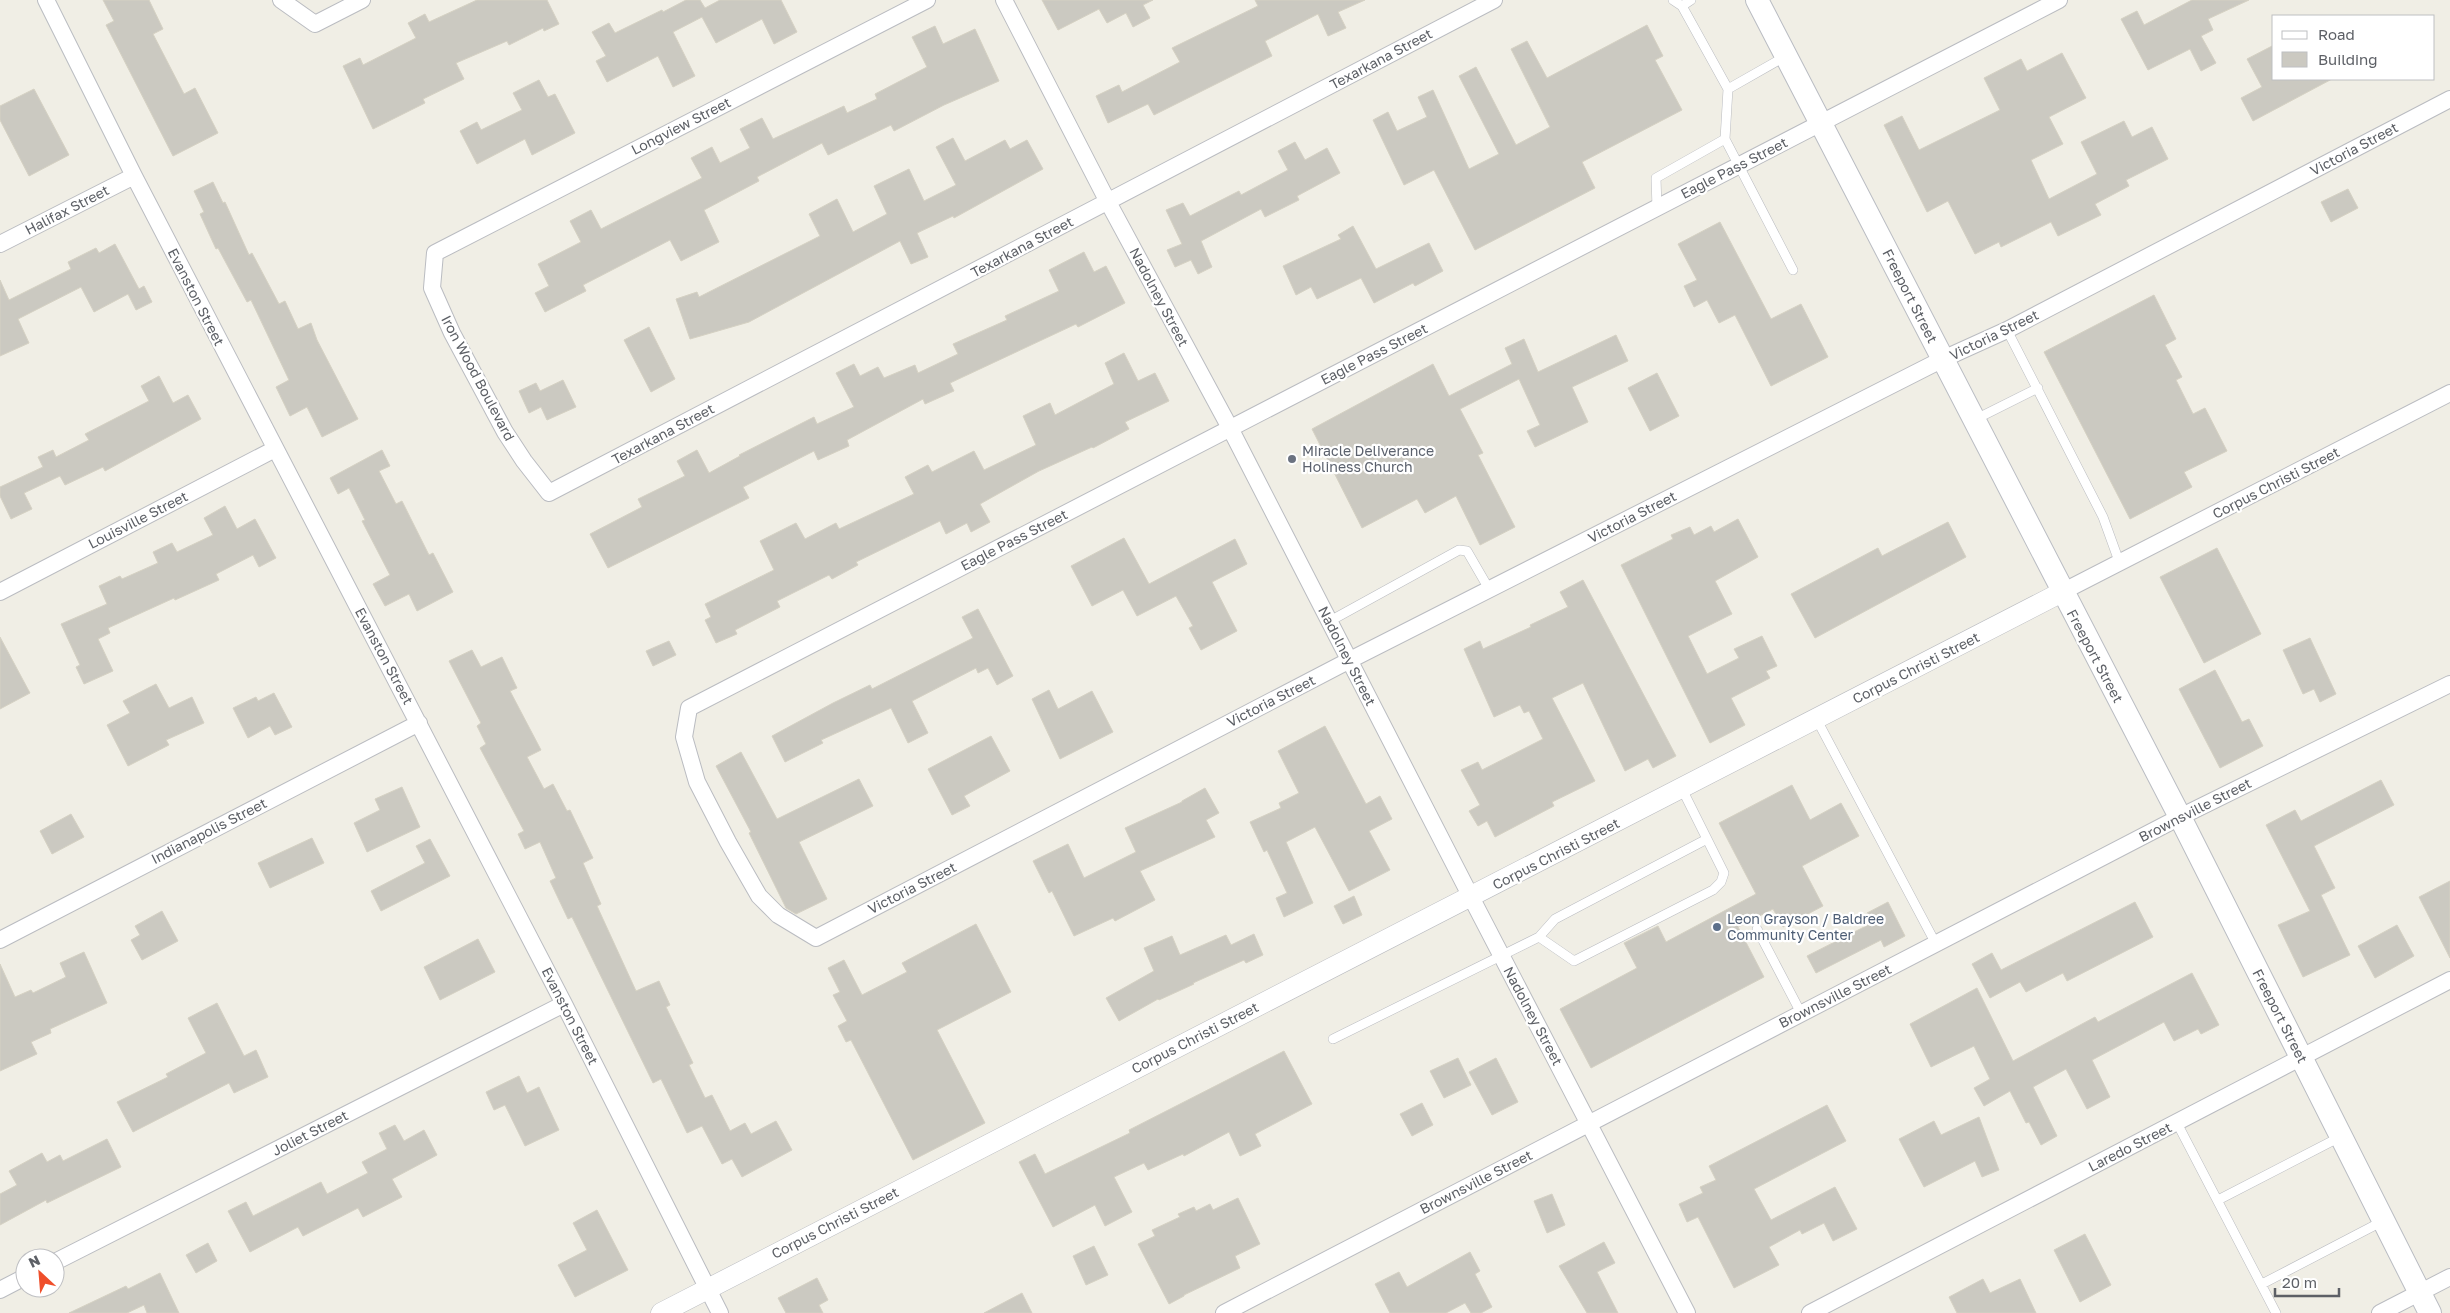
<svg xmlns="http://www.w3.org/2000/svg" width="2450" height="1313" font-family="'Golos Text',sans-serif">
<style>
.building{fill:#cbc9c1;stroke:#d5d1c3}
.lines{fill:none;stroke-linecap:round;stroke-linejoin:round}
.service-casing{stroke:#babcc1;stroke-width:10}
.minor-casing{stroke:#babcc1;stroke-width:18}
.tertiary-casing{stroke:#babcc1;stroke-width:21}
.secondary-casing{stroke:#babdc3;stroke-width:24}
.service{stroke:#fff;stroke-width:9}
.minor{stroke:#fff;stroke-width:16}
.tertiary{stroke:#fff;stroke-width:20}
.secondary{stroke:#fff;stroke-width:22}
.worship-dot{fill:#6b7280;stroke:#fff;stroke-width:2}
.service-dot{fill:#5c6f8a;stroke:#fff;stroke-width:2}
.labels{text-anchor:middle;stroke-width:4.5;stroke-linejoin:round;paint-order:stroke}
.street-label{font-size:14px;fill:#5d6066;stroke:#fff}
.worship-label{font-size:14px;fill:#5b616d;stroke:#fff;text-anchor:start}
.service-label{font-size:14px;fill:#4e5e75;stroke:#fff;text-anchor:start}
</style>
<rect width="100%" height="100%" fill="#f0eee5"/>
<!-- building -->
<path class="building" d="M103 0H149L163 29 153 34 184 94 195 88 218 133 173 156 106 25 114 21Z
M477 0H547L559 24 544 31 543 28 509 45 507 41 456 63 464 79 423 99 425 103 373 129 343 66 360 58 363 65 416 38 408 23 425 14 429 22Z
M686 0H700L705 8 720 0H781L797 32 774 44 762 19 716 43 702 17 673 32 695 76 673 87 658 56 607 82 596 61 606 56 592 32 609 23 615 33 662 10 663 12Z
M1042 0H1153L1143 5 1150 18 1133 27 1126 13 1107 23 1099 9 1058 30Z
M1255 0H1365L1338 12 1346 28 1328 36 1318 14 1265 41 1272 56 1154 115 1148 104 1108 123 1096 96 1119 85 1122 92 1180 62 1172 48 1258 6Z
M2192 0H2249L2208 19 2213 30 2201 36 2216 63 2201 71 2190 49 2148 70 2121 19 2137 11 2144 25Z
M1647 25 1663 56 1655 60 1682 110 1582 162 1595 188 1475 250 1434 170 1404 185 1373 120 1388 112 1397 131 1427 117 1418 97 1433 90 1469 169 1499 154 1459 76 1476 67 1516 145 1550 127 1511 49 1527 41 1547 78Z
M935 26 943 44 975 29 999 81 944 105 894 131 891 125 828 155 822 143 757 177 759 181 704 210 719 242 681 261 670 240 583 285 586 291 545 312 535 293 549 286 538 264 581 242 570 221 591 210 601 229 702 178 691 158 712 147 720 163 750 148 740 129 762 118 773 139 844 106 847 113 877 99 875 94 927 67 912 37Z
M2274 45V79H2332L2253 121 2241 98 2262 87 2247 59Z
M2062 53 2086 98 2049 117 2063 144 2031 160 2049 199 2097 174 2081 142 2124 121 2132 137 2152 127 2168 159 2126 180 2129 186 2095 204 2101 215 2058 236 2051 222 2001 247 1999 242 1975 254 1948 201 1927 212 1884 125 1902 116 1919 150 2000 110 1984 78 2021 59 2027 71Z
M539 80 548 97 555 94 575 133 532 155 525 139 477 164 460 131 477 122 481 130 522 110 513 93Z
M34 89 69 155 29 176 0 120V106Z
M953 138 965 161 1005 140 1010 149 1027 140 1043 169 954 218 953 216 917 233 928 257 911 264 900 241 749 322 690 339 676 299 697 292 699 297 820 236 809 214 837 199 853 232 887 214 874 186 909 169 924 201 956 185 936 147Z
M1295 142 1305 160 1327 148 1340 173 1297 196 1299 200 1265 217 1261 209 1201 241 1212 267 1198 274 1191 260 1175 267 1167 250 1182 244 1166 210 1183 203 1190 216 1239 191 1241 195 1288 170 1278 151Z
M213 182 223 203 225 202 249 255 252 253 279 304 285 301 298 329 311 323 317 340 358 419 322 437 307 407 290 416 276 387 289 380 251 300 247 302 218 248 216 249 200 214 204 212 194 191Z
M2348 189 2358 208 2331 222 2321 202Z
M1720 222 1771 319 1801 304 1828 357 1771 386 1735 315 1719 323 1707 300 1694 307 1684 286 1697 280 1678 244Z
M1353 226 1376 269 1429 243 1443 271 1415 286 1413 283 1374 303 1361 278 1317 299 1311 287 1296 295 1283 266 1341 239 1338 235Z
M115 244 139 289 144 286 152 302 136 310 128 294 94 312 81 287 18 319 29 343 0 356V280L9 300 71 269 68 262 96 248 99 253Z
M1084 252 1094 272 1106 266 1125 303 1078 327 1076 324 950 383 954 391 925 404 923 399 847 440 849 446 818 460 814 451 743 487 749 498 608 568 590 534 642 507 638 499 685 476 677 461 697 450 709 473 740 456 739 455 814 417 817 424 854 407 836 373 854 364 860 376 878 367 884 378 915 365 918 373 958 354 953 344 1007 320 1005 316 1059 291 1049 270Z
M2154 295 2176 339 2165 345 2182 377 2176 380 2193 414 2205 408 2227 451 2184 472 2192 487 2130 519 2044 352Z
M649 327 675 379 651 392 624 340Z
M1616 335 1628 361 1572 387 1588 422 1535 447 1527 431 1540 425 1519 379 1460 409 1483 453 1478 455 1515 527 1480 545 1456 496 1425 513 1417 499 1362 528 1312 429 1433 364 1449 396 1512 364 1505 348 1524 339 1538 372Z
M1124 353 1138 381 1155 373 1169 401 1125 422 1129 429 1093 448 1092 447 1039 471 980 504 990 522 971 532 967 523 946 534 940 521 856 562 858 565 832 579 829 575 777 601 780 607 735 630 737 634 716 643 705 620 711 617 705 604 774 570 760 541 796 523 805 539 836 523 839 529 914 494 905 477 928 465 932 472 974 451 984 470 1036 445 1023 416 1050 403 1055 415 1114 384 1105 363Z
M1657 373 1679 416 1650 431 1628 388Z
M159 376 173 403 188 395 201 419 105 471 103 467 65 485 60 476 24 493 32 509 11 519 0 496V487L43 467 38 457 53 450 56 457 89 440 85 434 149 401 141 386Z
M563 380 576 407 547 420 541 407 529 413 519 391 536 383 540 391Z
M382 450 390 466 379 471 396 504 402 501 429 555 433 553 453 592 417 611 409 594 385 606 373 584 390 575 362 521 365 520 349 488 338 494 330 478Z
M225 506 237 529 255 519 276 558 259 567 253 555 216 574 219 580 175 600 174 598 108 628 110 633 98 639 113 671 84 684 76 667 80 665 61 624 107 604 99 586 120 576 122 579 158 563 153 552 172 543 177 552 213 535 204 518Z
M1738 519 1758 557 1715 581 1732 614 1688 636 1707 674 1739 658 1734 649 1762 636 1777 666 1766 671 1770 678 1731 698 1745 725 1710 743 1621 565 1673 539 1671 535 1690 527 1694 535 1711 526 1714 532Z
M1948 522 1966 557 1815 638 1791 594 1878 548 1882 556Z
M1124 538 1149 584 1235 539 1247 564 1212 582 1237 631 1201 650 1189 628 1193 626 1176 596 1137 616 1123 590 1092 606 1071 566Z
M2217 548 2261 634 2204 663 2160 577Z
M1583 580 1676 756 1653 768 1648 759 1625 771 1583 683 1552 698 1595 781 1552 802 1554 806 1495 837 1487 821 1478 826 1469 811 1480 805 1461 770 1478 762 1482 770 1543 739 1529 711 1524 713 1520 705 1494 717 1464 649 1480 641 1483 649 1531 627 1530 625 1568 607 1560 592Z
M978 609 1013 676 997 685 988 668 978 673 976 668 912 701 928 733 908 743 891 708 821 740 823 743 785 762 772 736 833 703 870 685 872 689 973 638 962 617Z
M0 637 30 693 0 709Z
M2310 638 2336 694 2320 702 2314 689 2303 694 2283 650Z
M669 641 676 655 653 666 646 651Z
M472 650 481 667 502 657 517 688 510 691 541 750 527 757 544 789 553 784 567 811 570 810 593 858 583 863 601 904 597 906 636 991 659 981 670 1005 666 1007 693 1063 689 1065 705 1098 712 1095 730 1131 745 1123 751 1134 776 1121 792 1150 742 1177 732 1159 722 1164 702 1126 687 1133 661 1079 653 1083 572 917 568 919 550 881 556 878 540 842 525 849 518 834 524 831 480 748 486 744 477 726 481 723 449 661Z
M2215 670 2242 722 2249 719 2263 746 2220 768 2179 689Z
M156 684 169 708 192 697 204 723 166 740 169 745 128 766 107 725 130 713 123 701Z
M1049 690 1058 709 1092 691 1113 732 1060 759 1032 699Z
M274 693 292 727 275 735 270 726 248 738 233 708 256 697 258 701Z
M1325 726 1366 804 1380 796 1392 819 1369 831 1390 870 1349 891 1315 827 1286 842 1313 903 1284 917 1276 898 1287 893 1267 850 1264 852 1250 822 1281 808 1279 803 1299 793 1278 751Z
M991 736 1010 771 964 796 970 806 952 815 928 769Z
M741 752 777 819 859 779 873 806 799 842 827 899 796 914 786 908 749 833 751 832 716 766Z
M2381 780 2394 805 2314 846 2335 888 2321 895 2350 955 2303 977 2278 925 2310 911 2266 825 2295 810 2301 821Z
M1792 785 1810 820 1841 803 1859 836 1802 866 1823 906 1783 927 1773 909 1738 927 1764 977 1591 1068 1560 1009 1637 968 1624 943 1658 926 1666 942 1756 894 1719 823Z
M402 787 420 827 367 852 354 823 380 810 375 799Z
M1205 788 1219 813 1206 820 1215 837 1140 871 1155 900 1115 921 1113 918 1074 936 1052 891 1049 893 1033 861 1068 844 1084 878 1136 852 1125 828 1182 802V801Z
M71 814 84 837 52 854 40 831Z
M312 838 324 863 270 888 258 863Z
M430 839 450 876 381 911 371 891 425 863 416 846Z
M2450 881V958L2419 897Z
M1354 896 1362 915 1343 924 1334 906Z
M1888 902 1905 936 1884 947 1881 940 1816 973 1807 956 1872 923 1867 913Z
M2135 902 2153 937 2067 981 2063 973 2026 992 2020 982 1990 998 1972 964 1992 953 2001 970Z
M162 911 178 941 142 960 131 940 140 935 135 926Z
M976 924 1011 992 937 1030 985 1123 913 1160 851 1040 846 1042 838 1026 847 1021 833 995 840 992 828 968 844 960 862 995 907 972 902 963Z
M2397 925 2414 956 2375 978 2358 946Z
M1254 934 1263 955 1246 963 1244 960 1193 983 1194 984 1159 1000 1158 999 1119 1021 1106 998 1154 971 1144 948 1172 936 1180 955 1226 935 1231 945Z
M478 939 495 972 440 1000 424 967Z
M84 952 107 1003 50 1029 51 1033 31 1042 37 1054 0 1071V964L15 997 31 990 33 993 66 977 60 963Z
M2192 973 2219 1025 2201 1034 2198 1029 2174 1041 2164 1022 2092 1060 2110 1097 2087 1109 2066 1069 2033 1087 2057 1136 2041 1145 2029 1122 2026 1123 2010 1091 1984 1106 1974 1088 1990 1079 1974 1046 1931 1067 1910 1024 1977 988 2013 1061 2095 1017 2098 1022Z
M217 1003 244 1056 256 1050 268 1077 234 1093 229 1083 133 1132 117 1102 168 1077 166 1074 206 1053 188 1018Z
M1284 1051 1312 1104 1255 1134 1261 1146 1240 1156 1229 1132 1184 1156 1183 1154 1148 1170 1144 1163 1114 1177 1132 1212 1105 1226 1095 1205 1053 1227 1019 1162 1035 1154 1045 1174 1130 1133 1129 1130Z
M1458 1058 1471 1085 1444 1098 1430 1071Z
M1496 1058 1518 1102 1492 1115 1469 1072Z
M519 1076 527 1093 539 1087 559 1130 525 1146 505 1105 494 1110 486 1092Z
M1422 1103 1433 1125 1412 1136 1400 1114Z
M1827 1105 1846 1141 1754 1189 1771 1220 1835 1187 1857 1229 1833 1241 1824 1223 1802 1234 1800 1230 1769 1247 1779 1265 1734 1288 1698 1217 1687 1222 1679 1204 1703 1193 1700 1187 1716 1180 1709 1166Z
M1979 1117 1999 1170 1982 1177 1975 1161 1924 1187 1899 1139 1934 1121 1941 1135Z
M395 1125 404 1141 424 1130 437 1155 392 1179 402 1197 363 1217 358 1208 303 1236 298 1227 250 1252 228 1211 246 1202 253 1216 321 1182 327 1194 368 1173 362 1162 387 1149 379 1133Z
M107 1139 121 1167 47 1203 46 1200 0 1225V1194L17 1185 9 1171 42 1153 47 1162 60 1155 63 1161Z
M1552 1194 1565 1225 1547 1233 1534 1201Z
M1238 1198 1260 1244 1235 1256 1240 1268 1184 1295V1296L1169 1304 1138 1244 1155 1236 1152 1230 1180 1217 1178 1214 1194 1207 1196 1211 1210 1204 1213 1210Z
M597 1210 628 1270 575 1297 558 1265 587 1250 573 1223Z
M2085 1234 2111 1285 2080 1302 2054 1250Z
M1604 1242 1615 1263 1597 1272 1618 1313H1587L1559 1266Z
M208 1243 217 1261 196 1273 186 1255Z
M1094 1246 1108 1275 1086 1285 1073 1256Z
M1470 1252 1480 1271 1475 1274 1492 1307 1481 1313H1471L1465 1303 1446 1313H1390L1375 1284 1399 1272 1407 1287Z
M160 1273 179 1313H147L144 1305 127 1313H69L126 1286 128 1289Z
M817 1278 828 1300 819 1305 823 1313H786L778 1298Z
M1983 1279 1990 1293 2020 1279 2036 1313H1957L1949 1297Z
M1022 1293 1032 1313H984Z"/>
<g class="lines">
<!-- service casing -->
<g class="service-casing">
<path id="service" d="M1682 6 1691 0
M1728 89 1786 56
M1725 139 1793 270
M1657 208 1656 178 1725 139 1728 89 1682 6 1673 0
M2007 330 2103 517 2120 564
M1974 420 2038 388
M1330 621 1459 550 1467 551 1489 589
M1817 720 1936 944
M1757 929 1801 1013
M1539 937 1574 961 1713 890 1721 882 1724 873 1682 789
M1333 1039 1539 937 1555 919 1707 839
M2177 1123 2276 1313
M2218 1200 2340 1137
M2262 1284 2383 1221"/>
</g>
<!-- minor casing -->
<g class="minor-casing">
<path id="minor" d="M46 0 134 176 564 1004 720 1313
M281 0 315 24 362 0
M927 0 435 253 432 288 452 333 505 432 524 461 549 493 1494 0
M1004 0 1108 202 1230 428 1471 897 1687 1313
M2059 0 689 708 684 737 697 782 728 842 759 896 778 915 816 938 1350 660 1943 359 2007 330 2450 99
M0 244 134 176
M0 592 275 449
M2062 592 2450 393
M0 940 419 723
M55 1262 564 1004
M0 1290 25 1277
M1224 1313 2180 817 2450 684
M1810 1313 2450 980
M2380 1313 2450 1277"/>
</g>
<!-- tertiary casing -->
<g class="tertiary-casing">
<path id="tertiary" d="M661 1313 2062 592"/>
</g>
<!-- secondary casing -->
<g class="secondary-casing">
<path id="secondary" d="M1757 0 2180 817 2430 1313"/>
</g>
<!-- service -->
<use href="#service" class="service"/>
<!-- minor -->
<use href="#minor" class="minor"/>
<!-- tertiary -->
<use href="#tertiary" class="tertiary"/>
<!-- secondary -->
<use href="#secondary" class="secondary"/>
</g>
<!-- markers -->
<circle class="worship-dot" cx="1292" cy="459" r="5"/>
<circle class="service-dot" cx="1717" cy="927" r="5"/>
<g class="labels">
<!-- street labels -->
<g class="street-label">
<text transform="translate(1381 59) rotate(-28)" y="5">Texarkana Street</text>
<text transform="translate(681 126) rotate(-27)" y="5">Longview Street</text>
<text transform="translate(2354 149) rotate(-28)" y="5">Victoria Street</text>
<text transform="translate(1734 168) rotate(-27)" y="5">Eagle Pass Street</text>
<text transform="translate(67 210) rotate(-27)" y="5">Halifax Street</text>
<text transform="translate(1022 247) rotate(-28)" y="5">Texarkana Street</text>
<text transform="translate(1910 296) rotate(63)" y="5">Freeport Street</text>
<text transform="translate(196 297) rotate(63)" y="5">Evanston Street</text>
<text transform="translate(1159 297) rotate(62)" y="5">Nadolney Street</text>
<text transform="translate(1994 335) rotate(-26)" y="5">Victoria Street</text>
<text transform="translate(1374 354) rotate(-27)" y="5">Eagle Pass Street</text>
<text transform="translate(478 378) rotate(62)" y="5">Iron Wood Boulevard</text>
<text transform="translate(663 434) rotate(-28)" y="5">Texarkana Street</text>
<text transform="translate(2276 483) rotate(-27)" y="5">Corpus Christi Street</text>
<text transform="translate(1632 517) rotate(-27)" y="5">Victoria Street</text>
<text transform="translate(138 520) rotate(-27)" y="5">Louisville Street</text>
<text transform="translate(1014 540) rotate(-27)" y="5">Eagle Pass Street</text>
<text transform="translate(384 656) rotate(62)" y="5">Evanston Street</text>
<text transform="translate(1347 656) rotate(63)" y="5">Nadolney Street</text>
<text transform="translate(2095 656) rotate(62)" y="5">Freeport Street</text>
<text transform="translate(1916 668) rotate(-27)" y="5">Corpus Christi Street</text>
<text transform="translate(1271 701) rotate(-27)" y="5">Victoria Street</text>
<text transform="translate(2195 810) rotate(-27)" y="5">Brownsville Street</text>
<text transform="translate(209 831) rotate(-27)" y="5">Indianapolis Street</text>
<text transform="translate(1556 854) rotate(-27)" y="5">Corpus Christi Street</text>
<text transform="translate(912 888) rotate(-27)" y="5">Victoria Street</text>
<text transform="translate(1835 996) rotate(-27)" y="5">Brownsville Street</text>
<text transform="translate(570 1016) rotate(63)" y="5">Evanston Street</text>
<text transform="translate(1533 1016) rotate(62)" y="5">Nadolney Street</text>
<text transform="translate(2280 1016) rotate(63)" y="5">Freeport Street</text>
<text transform="translate(1195 1038) rotate(-27)" y="5">Corpus Christi Street</text>
<text transform="translate(310 1133) rotate(-27)" y="5">Joliet Street</text>
<text transform="translate(2130 1147) rotate(-27)" y="5">Laredo Street</text>
<text transform="translate(1476 1182) rotate(-27)" y="5">Brownsville Street</text>
<text transform="translate(835 1223) rotate(-27)" y="5">Corpus Christi Street</text>
</g>
<!-- worship labels -->
<g class="worship-label">
<text x="1302" y="456">Miracle Deliverance<tspan x="1302" dy="16">Holiness Church</tspan></text>
</g>
<!-- service labels -->
<g class="service-label">
<text x="1727" y="924">Leon Grayson / Baldree<tspan x="1727" dy="16">Community Center</tspan></text>
</g>
</g>
<!-- legend -->
<rect x="2272" y="15" width="162" height="65" fill="#ffffff" stroke="#bebfc2"/>
<rect x="2282" y="31" width="25" height="8" fill="#ffffff" stroke="#bebfc2"/>
<text x="2318" y="40" font-size="15" fill="#5d6066">Road</text>
<rect x="2282" y="52" width="25" height="15" fill="#cbc9c1" stroke="#bebfc2"/>
<text x="2318" y="65" font-size="15" fill="#5d6066">Building</text>
<!-- north arrow -->
<g transform="translate(40 1273) rotate(334)"><circle r="24" fill="#ffffff" stroke="#bebfc2"/>
<path d="M0-4L9 19L0 12L-9 19Z" fill="#ef4f2b"/>
<text y="-8" font-size="14" font-weight="bold" text-anchor="middle" fill="#5d6066">N</text>
</g>
<!-- scale -->
<path d="M2275 1288v8h64v-8" fill="none" stroke="#5d6066" stroke-width="2.5"/>
<text x="2282" y="1288" font-size="15" fill="#5d6066" stroke="#ffffff" stroke-width="4" paint-order="stroke">20 m</text>
</svg>
